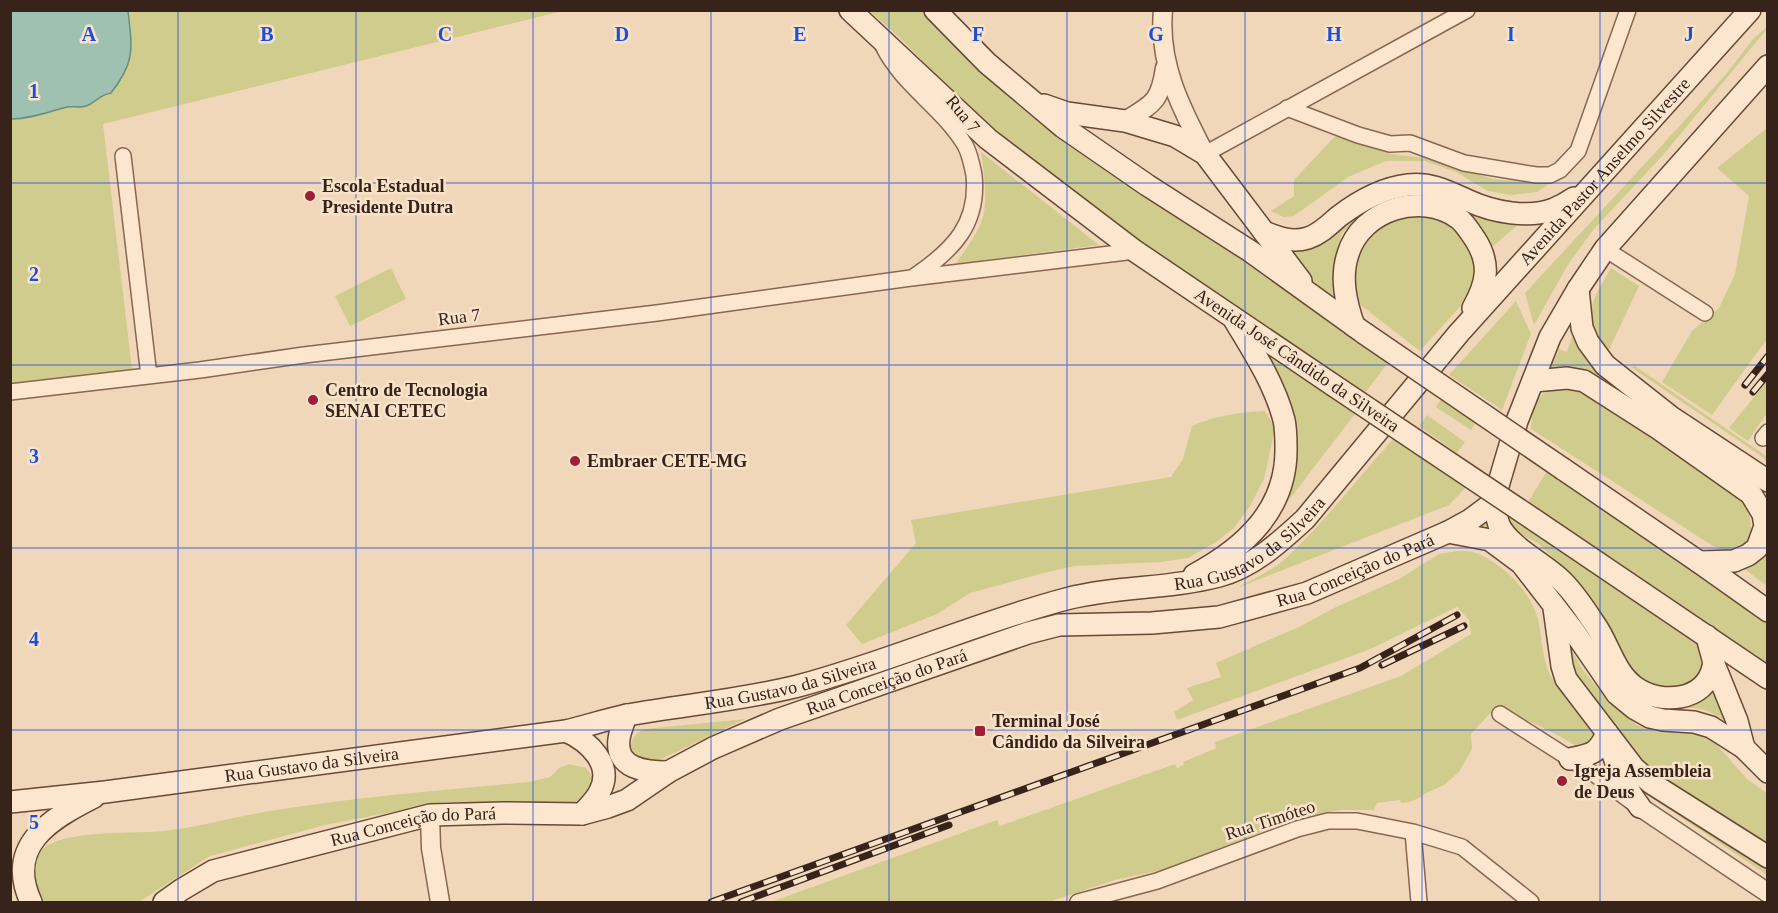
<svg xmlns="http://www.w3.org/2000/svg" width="1778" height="913" font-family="'Times New Roman',serif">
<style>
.green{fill:#d0cc8d}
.water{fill:#9fc1b1;stroke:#668f7e;stroke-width:1.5}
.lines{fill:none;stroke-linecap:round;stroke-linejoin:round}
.minor-casing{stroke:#896653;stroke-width:18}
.tertiary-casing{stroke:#896653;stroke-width:21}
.secondary-casing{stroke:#6a4837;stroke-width:24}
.minor{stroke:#fce6cd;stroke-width:15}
.tertiary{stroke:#fce6cd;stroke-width:18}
.secondary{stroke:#fce6cd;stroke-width:21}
.rail-casing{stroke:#372319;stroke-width:7}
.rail{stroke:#f8e3ca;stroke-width:4.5;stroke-dasharray:14;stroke-linecap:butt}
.secondary-bridge-casing{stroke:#6a4837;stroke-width:24;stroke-linecap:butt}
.secondary-bridge{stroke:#fce6cd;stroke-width:21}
.grid{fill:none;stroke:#1d4ed8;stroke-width:1.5;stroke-opacity:0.55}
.poi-dot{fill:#9d1e35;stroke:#f8e3ca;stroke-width:2}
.labels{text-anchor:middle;stroke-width:5;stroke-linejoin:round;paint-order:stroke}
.street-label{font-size:18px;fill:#372319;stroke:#f8e3ca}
.poi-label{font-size:18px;font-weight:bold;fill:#372319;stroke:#f8e3ca;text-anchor:start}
.grid-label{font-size:20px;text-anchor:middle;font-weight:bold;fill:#1d4ed8;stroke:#f8e3ca;stroke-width:5;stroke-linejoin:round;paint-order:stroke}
</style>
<rect width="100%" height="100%" fill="#f1d7ba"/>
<!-- green -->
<path class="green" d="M11 11H563L103 124 132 369 16 385H11Z
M870 11H925L980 66 1063 138 1390 360 1365 393 1124 232 990 131 903 41Z
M1767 27V29L1664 154 1594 229 1569 263 1534 325 1525 293 1665 142 1726 74 1753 39Z
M1767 128V339L1712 415 1662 382 1692 331 1719 308 1735 274 1749 196 1717 168Z
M1338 133 1391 154 1425 158 1493 179 1547 184 1555 180 1537 192 1512 195 1488 191 1456 172 1425 161H1386L1348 177 1294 216 1283 217 1271 211 1294 196V180Z
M981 152 1099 245 956 264C964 251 975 237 981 223 989 201 984 175 981 152Z
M1430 190 1471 209 1483 218 1518 225 1486 252 1452 207 1360 218 1342 233 1337 250 1334 276 1337 306 1304 277 1281 243 1372 202Z
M1399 214C1411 215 1427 214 1438 218 1456 225 1467 244 1478 260L1474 291 1420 351 1358 303 1351 267 1371 230Z
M391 268 406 299 350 326 335 296Z
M1611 268 1639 286 1609 350C1580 316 1591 302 1611 268Z
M1516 301 1531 334 1502 410 1449 375Z
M1572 337 1582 354 1599 372 1762 489 1767 497V507L1581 371 1551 368 1559 349 1567 352Z
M1259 340 1358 410 1269 526 1288 483Z
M1635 366 1766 456 1767 454V463L1764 458 1631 367Z
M1767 381V413L1748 441 1729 428Z
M1558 385 1585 388 1743 499C1747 509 1751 518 1751 528 1752 533 1749 536 1747 541 1737 557 1728 552 1713 546L1531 429C1533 404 1535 396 1558 385Z
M1444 394 1480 417 1471 430 1436 407Z
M1265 411 1275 428 1264 479 1250 506 1234 528 1216 542 1188 558 1161 562 1074 566 1044 573 970 593 937 614 862 644 846 625 916 543 911 520 1171 477 1183 459 1192 426C1214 416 1241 412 1265 411Z
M1427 415 1465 442 1457 453 1419 426Z
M1397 435 1466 487 1449 505 1237 588C1252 579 1272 571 1285 559 1326 521 1359 476 1397 435Z
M1548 469 1767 620V665L1527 504Z
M1498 505 1695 637 1704 661 1693 685 1661 689 1643 679 1623 662 1596 607 1579 583 1539 544 1518 533 1506 521Z
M1486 515 1569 599 1644 700 1713 682 1731 725C1719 717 1709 709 1694 708 1675 706 1658 713 1641 701 1604 676 1593 634 1564 601 1538 571 1504 549 1472 526Z
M1767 541V586L1739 565Z
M1457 551C1463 551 1470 551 1476 553 1503 564 1530 590 1538 619 1542 637 1542 662 1552 678 1565 699 1588 712 1598 735L1581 749C1553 732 1525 717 1494 709L1471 734 1472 749 1459 772 1444 785 1424 794 1423 796 1410 802 1401 803 1400 800 1377 803 1374 810H1340L1293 820 1166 869 1115 880 1048 902H771L997 820 1000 826 1175 764 1177 768 1184 765 1183 762 1216 748 1215 742 1401 676 1471 634 1469 620 1457 607 1368 650 1177 720 1174 712 1193 700 1187 688 1221 677 1216 663 1301 626 1334 608 1399 579 1439 554Z
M1562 631 1582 669 1600 691 1637 725 1659 732 1689 731 1709 736 1747 779 1767 793V850L1643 767 1578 687Z
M745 719 653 763H643L630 753C631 740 633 734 645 729Z
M569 764 586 768 594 779 589 802 569 806 502 802H444L325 825 210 856 139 902H44C36 889 29 865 41 851 59 829 136 834 164 831 201 827 238 816 276 810 359 797 444 790 529 782L550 777 559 768Z
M1625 770 1767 866V875L1633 785Z"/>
<!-- water -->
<path class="water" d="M11 10 128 11C132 48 136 61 111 93 99 95 95 103 86 106 80 108 73 106 67 107 48 112 30 119 11 119Z"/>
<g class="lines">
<!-- minor casing -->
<g class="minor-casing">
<path id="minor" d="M883 46C903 86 943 108 965 145 970 154 972 165 974 175 979 224 953 250 915 276
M1287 108 1358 135 1390 144 1410 143 1464 163 1536 175H1550L1560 170 1578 151 1628 10
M1205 154 1467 10
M123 156 149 376
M1605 249 1705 313
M10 392 200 370 304 355 657 313 911 278 1135 251
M1763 438 1768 432
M1500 714 1597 776 1632 802
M1413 832 1419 902
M1078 902 1157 881 1297 829 1328 821H1357L1413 832 1462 847 1531 902"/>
</g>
<!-- tertiary casing -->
<g class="tertiary-casing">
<path id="tertiary" d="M1163 10C1158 64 1181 108 1205 154
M1125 121C1153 104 1160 102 1165 68
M1640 807 1768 893
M430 815 431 848 440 902"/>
</g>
<!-- secondary casing -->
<g class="secondary-casing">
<g id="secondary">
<path d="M850 10 988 139 1135 251 1333 385"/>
<path d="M935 10 987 63 1063 127 1147 185 1250 251 1364 333"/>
<path d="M1044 105 1067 113 1125 121 1175 136 1205 154 1301 281"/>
<path d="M1264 232C1279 238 1292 243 1308 238 1320 234 1329 225 1338 217 1359 201 1382 188 1408 185 1431 182 1449 192 1469 201 1493 212 1529 219 1554 209 1561 206 1568 202 1574 198"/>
<path d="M1578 289 1582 328 1588 342 1605 365 1671 417 1768 481"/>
<path d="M1354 326C1346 303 1340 278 1348 254 1361 210 1421 191 1458 218 1465 223 1470 232 1475 239 1491 264 1487 283 1473 308"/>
<path d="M1534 381 1567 378 1584 381 1659 429 1751 494 1763 514 1765 526 1757 548 1748 555 1734 561 1699 562"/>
<path d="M1563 469 1699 562 1768 611"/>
<path d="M1493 503C1495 510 1497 518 1499 525 1510 548 1546 564 1563 582 1576 595 1586 611 1596 626 1609 645 1615 673 1635 687 1660 705 1705 702 1713 667 1715 661 1708 644 1707 636"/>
<path d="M1533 519 1768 678"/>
<path d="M1448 532 1490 540 1521 563 1573 630 1617 694 1634 708 1650 717 1663 720 1694 722 1711 727 1744 748 1768 772"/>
<path d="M1194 575C1244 548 1287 510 1286 448 1286 439 1286 429 1284 420 1275 385 1254 352 1235 321"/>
<path d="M1554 608 1562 666 1566 679 1634 768 1651 783 1768 857"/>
<path d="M1714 664 1737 721 1744 748"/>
<path d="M626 715C624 723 620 731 619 739 615 769 646 772 668 772"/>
<path d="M566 731C588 741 614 764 600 791 596 800 588 807 582 814"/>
<path d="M1610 745C1617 768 1625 788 1640 807"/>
<path d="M1570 759C1592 754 1598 754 1607 733"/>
<path id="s1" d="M10 802 105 792 566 731C587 726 607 719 628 715 684 705 742 700 798 686 889 662 975 623 1066 599 1116 586 1169 589 1219 576 1253 567 1280 542 1305 519L1459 333 1750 10"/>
<path d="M31 902C5 846 50 819 94 797"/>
<path id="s2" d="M164 902 181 890 213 871 430 815 503 813 582 814 608 807 627 800 668 772 713 748 780 719 1028 633 1059 625 1152 623 1219 617 1307 593 1448 532 1470 520 1493 503 1517 421 1550 337 1578 289 1605 249 1768 66"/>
</g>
</g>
<!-- minor -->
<use href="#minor" class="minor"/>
<!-- tertiary -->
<use href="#tertiary" class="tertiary"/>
<!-- secondary -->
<use href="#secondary" class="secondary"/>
<!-- rail casing -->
<g class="rail-casing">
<path id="rail" d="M1745 385 1768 356
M1753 392 1768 374
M1382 665 1464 626
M711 902 1360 668 1457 615
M741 902 949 825"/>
</g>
<!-- rail -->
<use href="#rail" class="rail"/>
<!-- secondary-bridge casing -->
<g class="secondary-bridge-casing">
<path id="secondary-bridge" d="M1364 333 1563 469
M1333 385 1533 519"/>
</g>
<!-- secondary-bridge -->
<use href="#secondary-bridge" class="secondary-bridge"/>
</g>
<!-- grid -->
<path class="grid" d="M178 10V902M356 10V902M533 10V902M711 10V902M889 10V902M1067 10V902M1245 10V902M1422 10V902M1600 10V902M10 183H1768M10 365H1768M10 548H1768M10 730H1768"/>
<!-- markers -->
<g class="poi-dot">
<circle cx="310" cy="196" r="6"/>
<circle cx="313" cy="400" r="6"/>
<circle cx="575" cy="461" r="6"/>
<rect x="974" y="725" width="12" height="12" rx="3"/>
<circle cx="1562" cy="781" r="6"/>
</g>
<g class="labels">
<!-- street labels -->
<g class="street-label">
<text transform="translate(963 114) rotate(51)" y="6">Rua 7</text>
<text dy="6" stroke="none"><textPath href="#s1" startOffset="1797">Avenida Pastor Anselmo Silvestre</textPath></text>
<text transform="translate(459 317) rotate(-7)" y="6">Rua 7</text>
<text transform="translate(1297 360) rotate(34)" y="6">Avenida José Cândido da Silveira</text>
<text dy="6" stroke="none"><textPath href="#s1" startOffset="1276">Rua Gustavo da Silveira</textPath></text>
<text dy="6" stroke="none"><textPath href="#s2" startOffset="1254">Rua Conceição do Pará</textPath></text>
<text dy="6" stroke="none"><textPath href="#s1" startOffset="790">Rua Gustavo da Silveira</textPath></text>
<text dy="6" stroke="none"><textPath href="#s2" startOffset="768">Rua Conceição do Pará</textPath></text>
<text dy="6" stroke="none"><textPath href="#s1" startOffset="304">Rua Gustavo da Silveira</textPath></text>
<text transform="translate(1270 820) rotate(-18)" y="6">Rua Timóteo</text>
<text dy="6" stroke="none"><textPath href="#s2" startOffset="264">Rua Conceição do Pará</textPath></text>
</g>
<!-- poi labels -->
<g class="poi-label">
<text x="322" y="192">Escola Estadual<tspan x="322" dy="21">Presidente Dutra</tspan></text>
<text x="325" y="396">Centro de Tecnologia<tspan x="325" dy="21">SENAI CETEC</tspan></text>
<text x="587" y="467">Embraer CETE-MG</text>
<text x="992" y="727">Terminal José<tspan x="992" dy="21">Cândido da Silveira</tspan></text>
<text x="1574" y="777">Igreja Assembleia<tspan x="1574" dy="21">de Deus</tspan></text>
</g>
</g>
<g class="grid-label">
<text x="89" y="41">A</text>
<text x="267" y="41">B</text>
<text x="445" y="41">C</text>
<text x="622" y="41">D</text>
<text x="800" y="41">E</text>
<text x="978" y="41">F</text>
<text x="1156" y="41">G</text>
<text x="1334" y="41">H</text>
<text x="1511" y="41">I</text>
<text x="1689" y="41">J</text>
<text x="34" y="98">1</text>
<text x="34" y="281">2</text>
<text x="34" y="463">3</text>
<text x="34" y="646">4</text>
<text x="34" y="829">5</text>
</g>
<!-- border -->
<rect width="1778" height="913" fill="none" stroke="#372319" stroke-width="24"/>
</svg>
